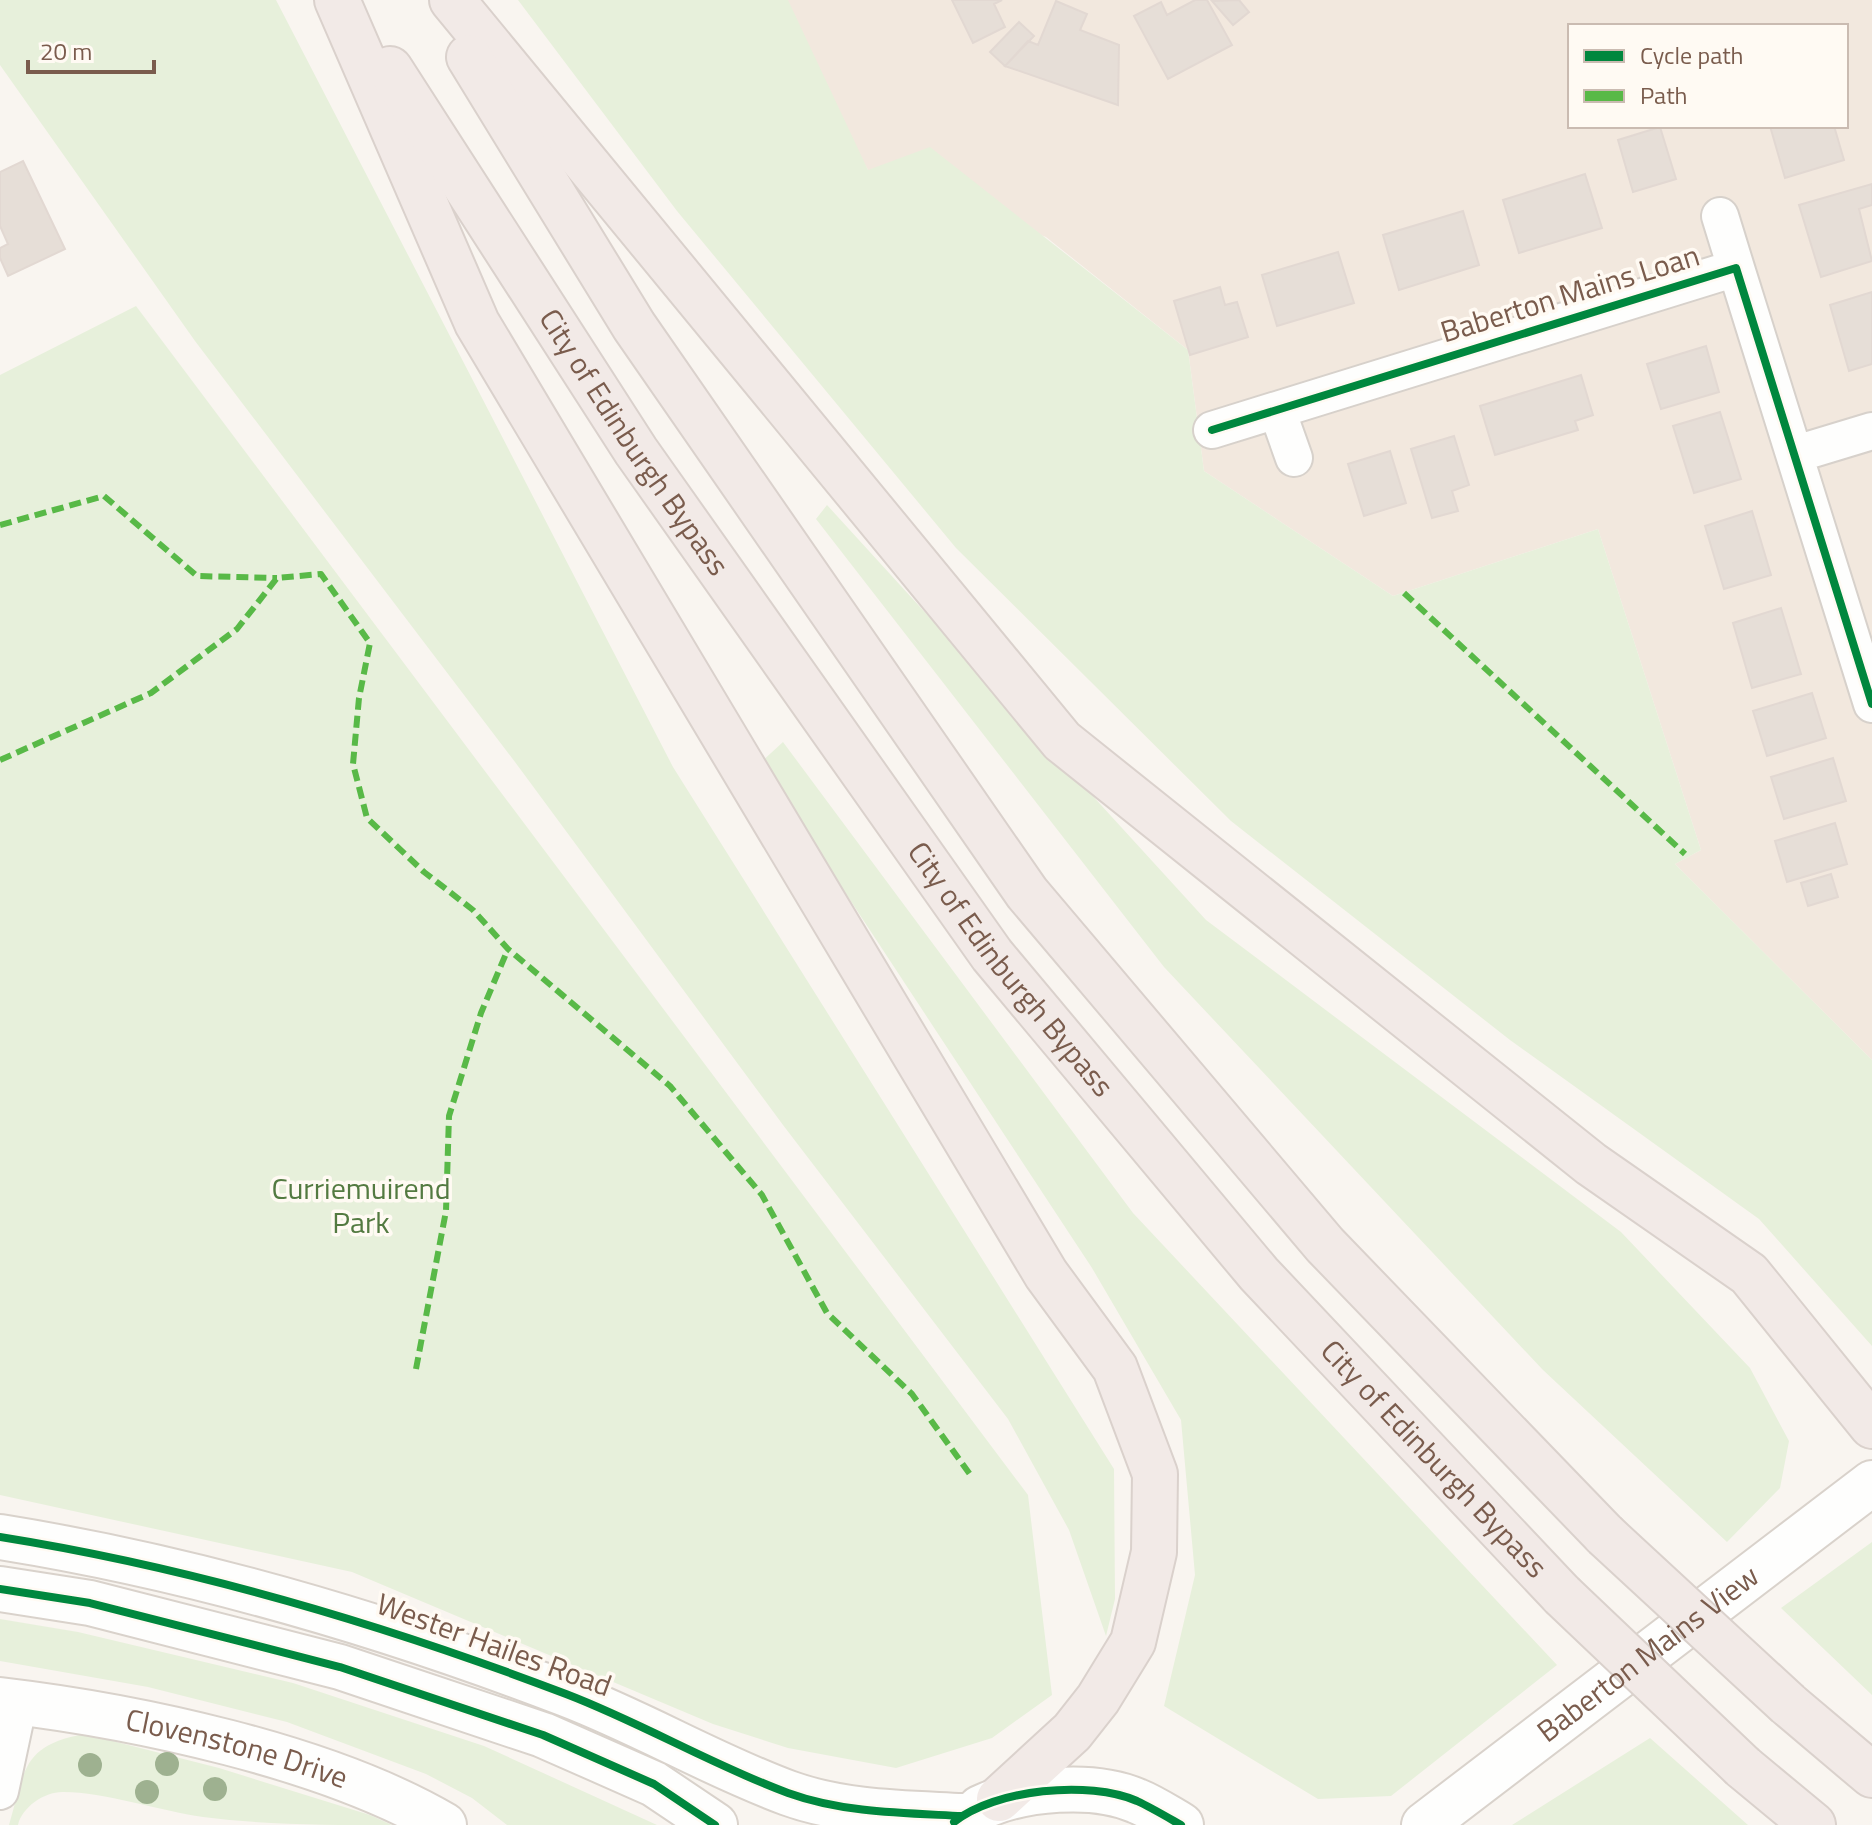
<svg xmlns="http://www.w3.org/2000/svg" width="1872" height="1825" font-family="'Titillium Web',sans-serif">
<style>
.residential{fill:#f2e8de;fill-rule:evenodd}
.green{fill:#e7f0db}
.building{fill:#e6ded7;stroke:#e2d8d2;stroke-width:2}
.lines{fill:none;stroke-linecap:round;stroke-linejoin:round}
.street-casing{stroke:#d7d1cb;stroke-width:40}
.secondary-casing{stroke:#d9d2cb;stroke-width:48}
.highway-casing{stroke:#dad1cc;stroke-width:48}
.street{stroke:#fefefd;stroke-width:36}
.secondary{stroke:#fefefd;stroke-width:44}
.highway{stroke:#f2eae7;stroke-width:44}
.highway-bridge-casing{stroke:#dad1cc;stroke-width:48;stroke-linecap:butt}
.highway-bridge{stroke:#f2eae7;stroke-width:44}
.quiet{stroke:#58b947;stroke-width:6;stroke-dasharray:12 6;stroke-linecap:butt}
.cycleway-casing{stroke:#fffaf3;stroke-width:13}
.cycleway{stroke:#00873e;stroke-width:8}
.tree{fill:#9eb190}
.labels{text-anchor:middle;stroke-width:7;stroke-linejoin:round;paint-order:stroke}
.street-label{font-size:30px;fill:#7a5c4d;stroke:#fffaf3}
.park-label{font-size:30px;fill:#537a41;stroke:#fffaf3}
</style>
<rect width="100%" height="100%" fill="#f9f5f0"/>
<!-- residential -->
<path class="residential" d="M773 0H1872V1060L1675 864 1701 850 1598 529 1393 596 1204 471 1188 350 1046 237 868 170ZM1570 26H1846V126H1570Z"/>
<!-- green -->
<path class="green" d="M0 0H276L673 767 1114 1469 1115 1599 1106 1636 1069 1530 1008 1419 783 1125 515 762 195 341 0 65Z
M518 0H788L868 170 930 147 1188 350 1204 471 1393 596 1598 529 1701 850 1675 864 1872 1060V1346L1759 1219 1510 1040 1231 821 956 548 677 211Z
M136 306 1028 1495 1052 1695 992 1738 896 1768 788 1748 713 1724 352 1572 0 1495V375Z
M827 505 1206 920 1621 1232 1750 1368 1789 1441 1780 1488 1727 1542 1543 1370 1164 967 816 519Z
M783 742 1133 1213 1557 1665 1391 1796 1318 1799 1164 1706 1195 1575 1181 1420 1092 1268 760 763Z
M1872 1542V1695L1781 1608Z
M0 1619 78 1632 293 1683 484 1746 657 1825H507L472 1798 426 1774 287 1722 148 1687 0 1661Z
M85 1734 219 1768 370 1815 392 1825C328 1825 266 1825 203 1817 161 1811 103 1792 64 1792 45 1791 22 1807 18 1825H9C25 1770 22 1745 85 1734Z
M1650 1738 1748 1825H1512Z"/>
<!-- building -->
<path class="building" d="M952 0H1002L994 4 1005 27 973 43Z
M1195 0H1207L1232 45 1168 79 1134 16 1161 2 1167 15Z
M1239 0 1249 12 1233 25 1212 1Z
M1056 1 1087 14 1080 30 1119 45 1118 105 1005 66 1028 41 1038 45Z
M1019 22 1034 36 1005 66 990 52Z
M1770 126H1834L1844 160 1785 178Z
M1660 127 1676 179 1633 192 1618 140Z
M23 161 65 249 8 276 0 258V248L8 244 0 226V172Z
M1585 174 1602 228 1519 253 1503 200Z
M1872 184V205L1859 209 1872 261 1821 277 1799 205Z
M1463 211 1479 265 1399 290 1383 235Z
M1338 252 1354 303 1277 326 1262 275Z
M1220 287 1225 305 1237 302 1248 337 1190 355 1174 301Z
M1872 292V364L1849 371 1830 305Z
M1706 346 1719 392 1661 409 1647 364Z
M1581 375 1593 415 1575 421 1578 430 1495 455 1480 406Z
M1720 412 1741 479 1694 493 1673 426Z
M1454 436 1469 485 1452 491 1458 511 1432 518 1411 449Z
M1390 451 1406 503 1364 516 1348 464Z
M1752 511 1771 575 1724 589 1705 526Z
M1781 608 1801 674 1752 688 1733 623Z
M1812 693 1826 738 1767 756 1753 711Z
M1833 758 1846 801 1784 819 1771 777Z
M1835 823 1847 864 1787 882 1775 841Z
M1831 874 1838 897 1808 906 1801 883Z"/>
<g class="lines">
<!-- street casing -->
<g class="street-casing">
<path id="street" d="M1720 216 1736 268
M1277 410 1294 458
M1212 430 1736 268 1872 704
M1796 454 1872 431
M0 1791 19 1702"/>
</g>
<!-- secondary casing -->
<g class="secondary-casing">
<g id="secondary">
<path d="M0 1537C194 1568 383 1624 566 1694 642 1723 712 1765 788 1793 843 1813 905 1813 962 1816"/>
<path d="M0 1589 90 1603 340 1667 543 1735 654 1784 715 1825"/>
<path id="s1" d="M0 1700C136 1716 326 1756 444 1825"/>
<path d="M980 1808C1022 1788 1094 1782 1137 1801 1152 1807 1167 1817 1181 1825"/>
<path id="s2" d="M1424 1825 1872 1483"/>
</g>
</g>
<!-- highway casing -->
<g class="highway-casing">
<g id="highway">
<path d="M337 0 477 323 1046 1274 1115 1368 1155 1474 1154 1552 1133 1642 1098 1699 1072 1732 999 1799"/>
<path d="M452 0 1062 741 1591 1164 1749 1274 1872 1426"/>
<path d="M469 57 634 326 1027 893 1325 1245 1605 1535"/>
<path id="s3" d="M390 69 636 451 992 955 1259 1274 1562 1595"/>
<path d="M1788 1704 1872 1775"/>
<path d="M1743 1767 1813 1825"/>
</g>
</g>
<!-- street -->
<use href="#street" class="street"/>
<!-- secondary -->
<use href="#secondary" class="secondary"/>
<!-- highway -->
<use href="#highway" class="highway"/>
<!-- highway-bridge casing -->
<g class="highway-bridge-casing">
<path id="highway-bridge" d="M1605 1535 1788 1704
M1562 1595 1743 1767"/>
</g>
<!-- highway-bridge -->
<use href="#highway-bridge" class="highway-bridge"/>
<!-- quiet -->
<path class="quiet" d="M0 525 104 496 197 576 277 578
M1404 593 1685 854
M0 760 151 693 237 629 277 578 321 574 370 643 359 698 353 764 367 818 424 872 473 910 508 949 670 1086 762 1195 827 1313 912 1394 972 1477
M416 1369 446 1211 449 1116 481 1013 508 949"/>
<!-- cycleway casing -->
<g class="cycleway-casing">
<path id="cycleway" d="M1212 430 1736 268 1872 704
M0 1537C194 1568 383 1624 566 1694 642 1723 712 1765 788 1793 843 1813 905 1813 962 1816
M0 1589 90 1603 340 1667 543 1735 654 1784 715 1825
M954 1822C995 1789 1089 1780 1137 1801 1152 1808 1167 1817 1181 1825"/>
</g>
<!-- cycleway -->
<use href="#cycleway" class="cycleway"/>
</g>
<!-- trees -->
<g class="tree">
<circle cx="167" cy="1764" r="12"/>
<circle cx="90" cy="1765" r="12"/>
<circle cx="215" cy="1789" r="12"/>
<circle cx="147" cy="1792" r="12"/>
</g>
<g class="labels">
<!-- street labels -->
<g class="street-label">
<text transform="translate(1570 294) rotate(-17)" y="10">Baberton Mains Loan</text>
<text dy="10" stroke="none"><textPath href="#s3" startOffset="446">City of Edinburgh Bypass</textPath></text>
<text dy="10" stroke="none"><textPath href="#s3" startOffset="1094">City of Edinburgh Bypass</textPath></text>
<text dy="10" stroke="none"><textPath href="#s3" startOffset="1742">City of Edinburgh Bypass</textPath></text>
<text transform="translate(494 1645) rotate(20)" y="10">Wester Hailes Road</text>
<text dy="10" stroke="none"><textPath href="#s2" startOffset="282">Baberton Mains View</textPath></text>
<text dy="10" stroke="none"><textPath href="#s1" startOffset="242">Clovenstone Drive</textPath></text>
</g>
<!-- park labels -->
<g class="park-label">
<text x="361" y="1199">Curriemuirend<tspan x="361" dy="34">Park</tspan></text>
</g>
</g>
<!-- legend -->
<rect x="1568" y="24" width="280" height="104" fill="#fffaf3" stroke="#cabbb1" stroke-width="2"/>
<rect x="1584" y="50" width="40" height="12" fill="#00873e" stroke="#cabbb1" stroke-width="2"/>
<text x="1640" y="64" font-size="24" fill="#7a5c4d">Cycle path</text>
<rect x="1584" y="90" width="40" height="12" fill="#58b947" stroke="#cabbb1" stroke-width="2"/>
<text x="1640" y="104" font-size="24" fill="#7a5c4d">Path</text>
<!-- scale -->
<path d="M28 60v12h126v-12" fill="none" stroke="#7a5c4d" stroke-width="4"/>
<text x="40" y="60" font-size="24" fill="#7a5c4d" stroke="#fffaf3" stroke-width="6" paint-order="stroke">20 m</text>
</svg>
